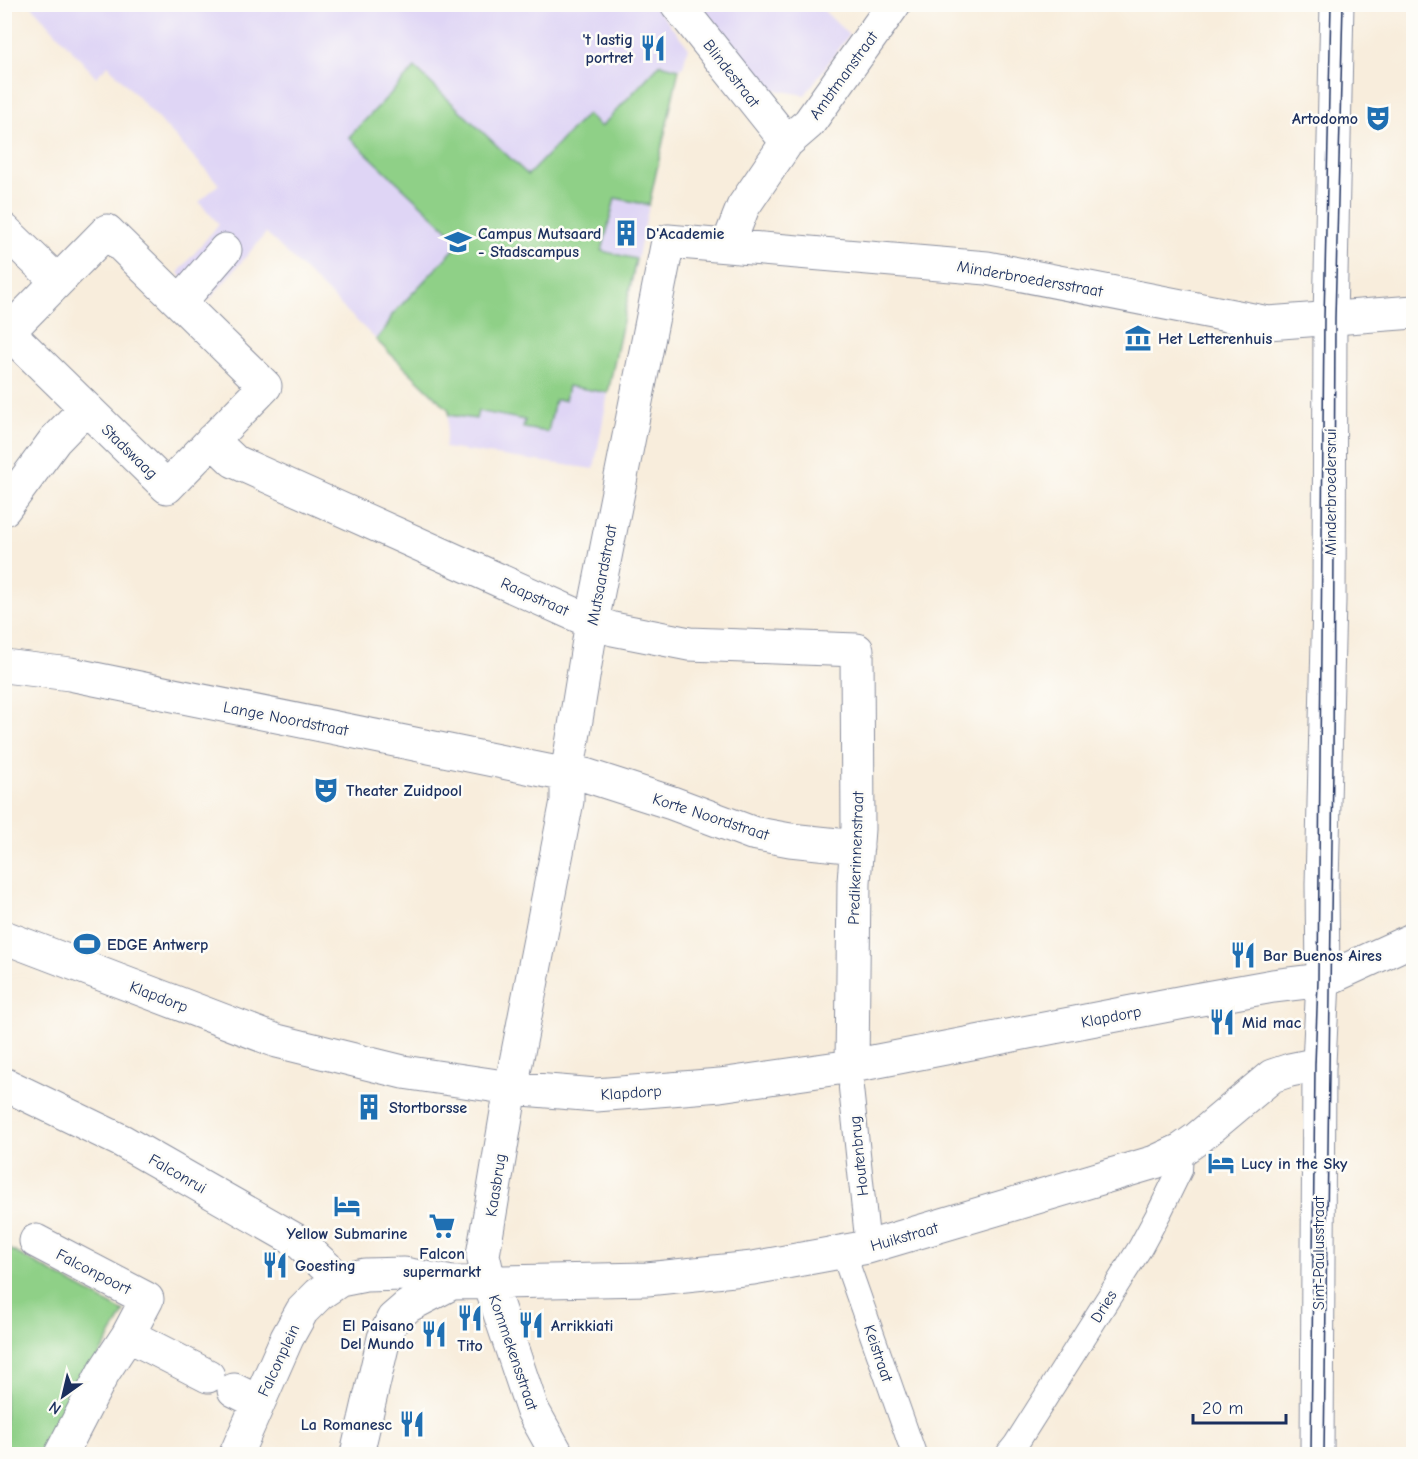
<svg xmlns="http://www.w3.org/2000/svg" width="1418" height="1459" font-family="'Comic Neue',sans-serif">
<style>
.built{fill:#dfd5f5}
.green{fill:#8fd087;stroke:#558072;stroke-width:1.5}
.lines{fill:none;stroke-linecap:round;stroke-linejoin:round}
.pedestrian-casing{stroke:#8a8e9d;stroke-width:26}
.minor-casing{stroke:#8a8e9d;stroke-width:35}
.tertiary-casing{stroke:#8a8e9d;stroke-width:35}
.pedestrian{stroke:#fff;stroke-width:24}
.minor{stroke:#fff;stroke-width:33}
.tertiary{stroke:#fff;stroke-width:33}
.tram{stroke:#1b2f5e;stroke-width:1.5}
.labels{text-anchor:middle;stroke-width:5;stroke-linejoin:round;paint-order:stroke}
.poi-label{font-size:16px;font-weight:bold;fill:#1b2f5e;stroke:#fdfcf7;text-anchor:start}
.street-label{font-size:16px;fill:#1b2f5e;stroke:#fdfcf7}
</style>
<rect width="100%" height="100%" fill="#fdfcf7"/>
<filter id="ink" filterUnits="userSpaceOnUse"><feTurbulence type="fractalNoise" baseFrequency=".0167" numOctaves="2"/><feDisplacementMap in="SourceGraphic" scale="12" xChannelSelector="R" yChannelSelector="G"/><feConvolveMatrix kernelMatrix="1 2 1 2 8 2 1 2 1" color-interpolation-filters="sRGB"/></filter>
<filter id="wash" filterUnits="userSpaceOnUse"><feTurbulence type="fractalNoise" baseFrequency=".008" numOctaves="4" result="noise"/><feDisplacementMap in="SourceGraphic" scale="24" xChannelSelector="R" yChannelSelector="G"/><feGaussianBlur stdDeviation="1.35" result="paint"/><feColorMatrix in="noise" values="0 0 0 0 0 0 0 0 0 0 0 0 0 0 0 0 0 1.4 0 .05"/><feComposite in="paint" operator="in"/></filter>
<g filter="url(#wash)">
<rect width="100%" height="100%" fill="#f8eddc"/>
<!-- built -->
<path class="built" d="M31 5H654L688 47 683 67 679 69 608 393 594 469 445 448 449 410 266 233 208 301 178 273 219 224 199 202 219 184 108 65 96 77Z
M700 5H818L849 35 805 95 771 89Z"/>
<!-- green -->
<path class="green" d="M660 64 679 69 649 205 615 198 602 251 636 259 608 393 568 386 565 400H555L548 432 523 428 525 420 478 411 476 419 449 415V410L376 340 387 326 392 315 461 242 349 137 415 68 528 175 587 114 601 127Z
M4 1246 124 1312 43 1454H5Z"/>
</g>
<g filter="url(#ink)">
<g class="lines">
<!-- pedestrian casing -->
<g class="pedestrian-casing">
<path id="pedestrian" d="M852 1066 851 1088 868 1247
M843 1252 914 1454
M1008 1454 1016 1444 1140 1248 1160 1211 1180 1170 1181 1150"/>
</g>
<!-- minor casing -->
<g class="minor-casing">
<path id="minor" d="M677 4 787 142
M4 230 57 281
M107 231 265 386 167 487 8 332Z
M728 245 743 207 787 142 809 123 894 4
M180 302 225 250
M212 440 234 461 592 622 613 629 689 644 857 650 858 829 854 882 852 1066
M4 509 55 440 86 408
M4 666 70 674 567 775H585L672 803 752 833 790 840 857 847
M4 937 277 1041 403 1072 511 1088 596 1095 720 1085 852 1066 1184 1002 1273 986 1323 980 1329 978 1414 939
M4 1084 122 1141 299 1242 340 1280
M36 1241 147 1299 128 1335
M234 1390 258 1402
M61 1454 103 1373 128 1335 208 1376
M236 1454 287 1338 302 1311 319 1294 340 1280 365 1275 404 1274 452 1283 647 1279 753 1268 868 1247 1155 1162 1181 1150 1198 1138 1272 1076 1290 1070 1319 1064
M357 1454 384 1338 393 1319 408 1306 452 1283
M557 1454 532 1409 489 1281 483 1255 511 1088 567 801V775L592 622 668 241 987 268 1268 323 1414 312"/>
</g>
<!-- tertiary casing -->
<g class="tertiary-casing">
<path id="tertiary" d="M1317 1454 1319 1064 1323 980 1322 884 1329 600 1330 319 1337 4"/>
</g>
<!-- pedestrian -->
<use href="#pedestrian" class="pedestrian"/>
<!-- minor -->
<use href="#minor" class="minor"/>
<!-- tertiary -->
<use href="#tertiary" class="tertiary"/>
<!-- tram -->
<path class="tram" d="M1311 1454 1315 1065 1318 980 1324 319 1331 4
M1324 1454 1333 765 1335 318 1343 4"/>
</g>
</g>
<!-- icons -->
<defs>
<g id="restaurant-bare" transform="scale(2.07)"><path d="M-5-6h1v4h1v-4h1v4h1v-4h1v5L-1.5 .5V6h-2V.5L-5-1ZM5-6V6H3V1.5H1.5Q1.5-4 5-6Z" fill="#1f6fb2" stroke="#fdfcf7" stroke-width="2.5" paint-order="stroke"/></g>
<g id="theatre-bare" transform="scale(2.07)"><path d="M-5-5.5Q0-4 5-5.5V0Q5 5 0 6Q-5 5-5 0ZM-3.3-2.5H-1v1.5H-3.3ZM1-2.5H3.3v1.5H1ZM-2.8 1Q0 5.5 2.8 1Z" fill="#1f6fb2" stroke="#fdfcf7" stroke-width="2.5" paint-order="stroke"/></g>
<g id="building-bare" transform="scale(2.07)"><path d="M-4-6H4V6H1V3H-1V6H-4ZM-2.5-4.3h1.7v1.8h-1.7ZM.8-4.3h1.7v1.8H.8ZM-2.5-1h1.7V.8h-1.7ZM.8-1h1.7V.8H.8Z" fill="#1f6fb2" stroke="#fdfcf7" stroke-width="2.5" paint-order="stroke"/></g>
<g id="university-bare" transform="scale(2.07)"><path d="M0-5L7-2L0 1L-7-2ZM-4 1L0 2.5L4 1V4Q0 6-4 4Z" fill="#1f6fb2" stroke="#fdfcf7" stroke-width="2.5" paint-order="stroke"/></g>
<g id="museum-bare" transform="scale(2.07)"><path d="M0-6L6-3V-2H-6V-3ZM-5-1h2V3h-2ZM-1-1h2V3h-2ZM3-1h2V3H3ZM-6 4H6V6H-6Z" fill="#1f6fb2" stroke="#fdfcf7" stroke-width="2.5" paint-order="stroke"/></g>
<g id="stadium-bare" transform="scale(2.07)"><path d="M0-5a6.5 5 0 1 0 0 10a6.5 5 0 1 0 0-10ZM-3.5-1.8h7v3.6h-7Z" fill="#1f6fb2" stroke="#fdfcf7" stroke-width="2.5" paint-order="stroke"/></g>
<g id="hotel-bare" transform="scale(2.07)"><path d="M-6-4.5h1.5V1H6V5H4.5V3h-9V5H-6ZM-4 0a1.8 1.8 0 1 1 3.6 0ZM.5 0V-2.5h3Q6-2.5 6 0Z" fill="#1f6fb2" stroke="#fdfcf7" stroke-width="2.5" paint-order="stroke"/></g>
<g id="supermarket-bare" transform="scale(2.07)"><path d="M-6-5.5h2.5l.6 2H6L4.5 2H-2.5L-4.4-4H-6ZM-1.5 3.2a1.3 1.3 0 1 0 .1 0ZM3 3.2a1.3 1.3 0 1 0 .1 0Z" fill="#1f6fb2" stroke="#fdfcf7" stroke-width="2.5" paint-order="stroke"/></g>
</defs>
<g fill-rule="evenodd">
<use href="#restaurant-bare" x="653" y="48"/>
<use href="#theatre-bare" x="1378" y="118"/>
<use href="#building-bare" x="626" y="233"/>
<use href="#university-bare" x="458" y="242"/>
<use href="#museum-bare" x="1138" y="338"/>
<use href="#theatre-bare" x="326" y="790"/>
<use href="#stadium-bare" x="87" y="944"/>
<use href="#restaurant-bare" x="1243" y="955"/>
<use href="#restaurant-bare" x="1222" y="1022"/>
<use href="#building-bare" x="369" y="1107"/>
<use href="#hotel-bare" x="1221" y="1163"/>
<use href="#hotel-bare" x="347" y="1206"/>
<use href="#supermarket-bare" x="442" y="1226"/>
<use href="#restaurant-bare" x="275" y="1265"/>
<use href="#restaurant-bare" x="470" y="1318"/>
<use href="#restaurant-bare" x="531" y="1325"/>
<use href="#restaurant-bare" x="434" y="1334"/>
<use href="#restaurant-bare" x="412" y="1424"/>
</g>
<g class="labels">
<!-- poi labels -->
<g class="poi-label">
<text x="633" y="45" text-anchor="end">'t lastig<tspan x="633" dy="18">portret</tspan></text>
<text x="1358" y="124" text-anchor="end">Artodomo</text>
<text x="478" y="239">Campus Mutsaard<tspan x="478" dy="18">- Stadscampus</tspan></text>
<text x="646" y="239">D'Academie</text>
<text x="1158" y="344">Het Letterenhuis</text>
<text x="346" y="796">Theater Zuidpool</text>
<text x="107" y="950">EDGE Antwerp</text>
<text x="1263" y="961">Bar Buenos Aires</text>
<text x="1242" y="1028">Mid mac</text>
<text x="389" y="1113">Stortborsse</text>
<text x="1241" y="1169">Lucy in the Sky</text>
<text x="347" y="1239" text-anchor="middle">Yellow Submarine</text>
<text x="442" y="1259" text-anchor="middle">Falcon<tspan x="442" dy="18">supermarkt</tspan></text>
<text x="295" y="1271">Goesting</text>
<text x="414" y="1331" text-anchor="end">El Paisano<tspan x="414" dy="18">Del Mundo</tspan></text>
<text x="551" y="1331">Arrikkiati</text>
<text x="470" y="1351" text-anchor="middle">Tito</text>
<text x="392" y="1430" text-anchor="end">La Romanesc</text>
</g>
<!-- street labels -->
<g class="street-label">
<text transform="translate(732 73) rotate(52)" y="6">Blindestraat</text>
<text transform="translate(843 75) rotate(-54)" y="6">Ambtmanstraat</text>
<text transform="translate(1030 278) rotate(10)" y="6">Minderbroedersstraat</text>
<text transform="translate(130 451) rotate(44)" y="6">Stadswaag</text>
<text transform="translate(1330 492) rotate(-90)" y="6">Minderbroedersrui</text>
<text transform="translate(601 575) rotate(-79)" y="6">Mutsaardstraat</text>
<text transform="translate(535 596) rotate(24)" y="6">Raapstraat</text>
<text transform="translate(286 718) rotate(11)" y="6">Lange Noordstraat</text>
<text transform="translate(711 816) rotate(18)" y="6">Korte Noordstraat</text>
<text transform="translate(855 858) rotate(-88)" y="6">Predikerinnenstraat</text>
<text transform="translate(159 996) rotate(21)" y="6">Klapdorp</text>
<text transform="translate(1111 1016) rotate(-11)" y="6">Klapdorp</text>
<text transform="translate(631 1092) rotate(-4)" y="6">Klapdorp</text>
<text transform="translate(858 1156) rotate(-96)" y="6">Houtenbrug</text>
<text transform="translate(178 1173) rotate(30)" y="6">Falconrui</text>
<text transform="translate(495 1185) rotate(-81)" y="6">Kaasbrug</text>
<text transform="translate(904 1236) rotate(-16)" y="6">Huikstraat</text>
<text transform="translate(1318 1253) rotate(-90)" y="6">Sint-Paulusstraat</text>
<text transform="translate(94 1271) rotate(27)" y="6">Falconpoort</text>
<text transform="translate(1103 1306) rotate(-58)" y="6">Dries</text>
<text transform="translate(514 1352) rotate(71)" y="6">Kommekensstraat</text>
<text transform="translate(879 1353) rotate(71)" y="6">Keistraat</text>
<text transform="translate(278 1360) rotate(-65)" y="6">Falconplein</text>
</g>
</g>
<!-- margin -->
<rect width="1418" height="1459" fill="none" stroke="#fdfcf7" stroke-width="24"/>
<!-- north arrow -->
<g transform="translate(63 1396) rotate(214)" stroke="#fdfcf7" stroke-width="4.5" paint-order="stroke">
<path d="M0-4.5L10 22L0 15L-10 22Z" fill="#1b2f5e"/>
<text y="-9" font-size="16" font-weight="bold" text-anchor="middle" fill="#1b2f5e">N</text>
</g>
<!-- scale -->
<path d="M1193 1414v9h93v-9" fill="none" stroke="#1b2f5e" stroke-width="3"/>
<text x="1202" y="1414" font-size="18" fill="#1b2f5e" stroke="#fdfcf7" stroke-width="4.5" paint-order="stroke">20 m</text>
</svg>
